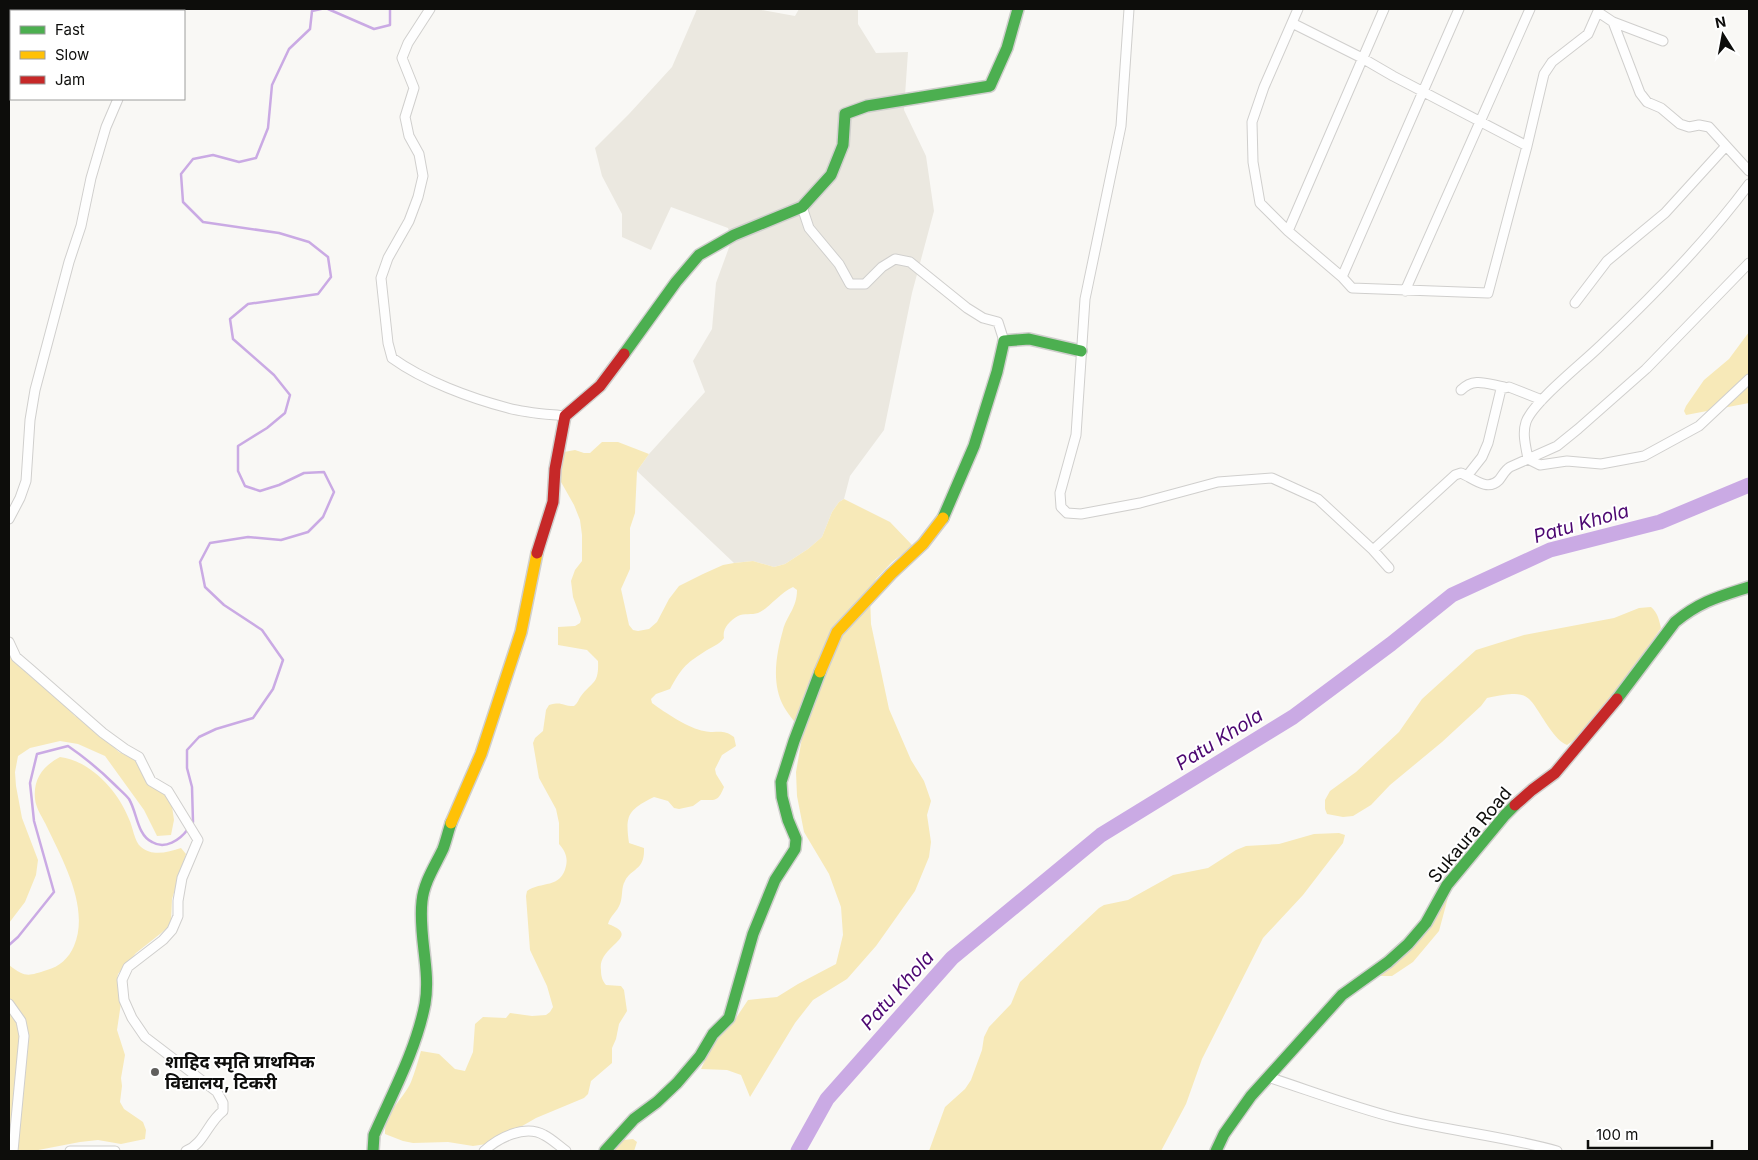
<svg xmlns="http://www.w3.org/2000/svg" width="1758" height="1160" font-family="Inter,'Noto Sans Devanagari',sans-serif">
<style>
.built{fill:#ebe8e0}
.green{fill:#f7e9b8}
.lines{fill:none;stroke-linecap:round;stroke-linejoin:round}
.stream{stroke:#caaae4;stroke-width:2.5}
.river{stroke:#caaae4;stroke-width:15}
.street-casing{stroke:#d0cfcd;stroke-width:11}
.fast-casing{stroke:#d0cfcd;stroke-width:14}
.slow-casing{stroke:#d0cfcd;stroke-width:14}
.jam-casing{stroke:#d0cfcd;stroke-width:14}
.street{stroke:#fefefe;stroke-width:9}
.fast{stroke:#4caf50;stroke-width:11}
.slow{stroke:#ffc107;stroke-width:11}
.jam{stroke:#c62828;stroke-width:11}
.poi-dot{fill:#605f5d;stroke:#fff;stroke-width:2}
.labels{text-anchor:middle;stroke-width:4;stroke-linejoin:round;paint-order:stroke}
.street-label{font-size:18px;fill:#0d0d0b;stroke:#fff}
.poi-label{font-size:18px;font-weight:bold;fill:#0d0d0b;stroke:#fff;text-anchor:start}
.water-label{font-size:19px;font-style:italic;fill:#4c0771;stroke:#fff}
</style>
<rect width="100%" height="100%" fill="#f9f8f5"/>
<!-- built -->
<path class="built" d="M697 9H756L795 16 799 9H858V24L876 53 908 52 904 110 926 156 934 211 912 293 884 430 850 476 844 499 839 502 832 512 822 537 808 549 785 564 774 567 753 561 734 563 637 471 649 454 705 392 693 361 712 329 716 283 731 242 728 228 671 207 651 250 622 237V214L602 176 595 148 629 114 672 67Z"/>
<!-- green -->
<path class="green" d="M1749 332V403L1686 415 1684 411 1686 406 1704 380 1729 359Z
M602 442H618L649 454 637 471 635 513 630 528V569L621 589 629 625 633 630 638 631 649 629 657 622 669 599 679 586 703 574 723 565 734 563 753 561 774 567 785 564 808 549 822 537 832 512 839 502 844 499 890 522 913 546 892 562 876 579 870 594 871 624 889 709 911 760 924 781 931 801 927 815 931 842 929 857 915 891 876 946 847 979 813 1000 795 1023 750 1097 741 1075 727 1070 701 1069 715 1039 734 1021 748 1000 777 997 798 984 836 964 843 935 841 907 829 874 804 832 797 796 796 772 803 732C797 724 789 716 784 707 771 684 776 655 783 630 787 615 797 608 797 590L793 587C780 593 768 609 758 613 752 615 744 613 738 616 729 621 722 629 724 638 719 645 711 647 704 652 685 664 681 669 670 689L656 694 651 699 652 703C664 712 690 729 704 731 717 734 722 728 734 737L736 746 722 755 715 769 716 774 724 787C718 802 716 800 701 800L693 806 679 809 674 808 668 801 654 797C628 810 625 815 629 843L644 848C645 871 631 868 625 881 621 887 623 897 620 904 617 912 610 916 608 924 644 937 597 945 601 970 601 976 602 980 606 985L621 986 624 990 627 1011 619 1024 616 1039 612 1048V1063L591 1081 588 1094 584 1098 536 1118 493 1143 473 1146 448 1142 413 1143 403 1141 385 1134C384 1112 403 1100 411 1082 415 1072 418 1061 421 1051L439 1054 455 1069 465 1071 473 1052 475 1024 483 1017 506 1018 510 1013 532 1016 546 1015 550 1012 553 1007 547 986 530 950 526 896 527 891C541 881 561 889 566 866 568 857 565 851 559 844V823L556 809 539 778 533 743 535 738 543 731 546 710 549 705C563 701 561 706 574 706 578 703 578 700 581 696 593 681 599 684 598 661L587 650 558 645V627L575 626 580 623 581 619 573 597 571 581 575 570 582 561V535L580 520 574 505 561 482 559 472 564 452 575 450 584 453H590Z
M1651 607C1658 613 1659 620 1661 628L1625 681 1581 735 1567 745C1560 742 1555 736 1550 729 1526 694 1532 689 1487 698L1481 706 1442 742 1390 785 1371 805 1353 816 1343 817 1327 814 1325 809V800L1330 791 1356 772 1399 732 1422 699 1476 650 1524 635 1614 618 1639 608Z
M9 649 75 716 84 721 119 752 136 760 147 783 166 794 172 806 174 820 171 835 157 836 144 810 105 756 78 744 60 741 30 748 18 756 15 772 16 786 22 818 38 860 36 875 25 902 9 923Z
M60 757C91 761 118 791 129 819 133 827 134 841 141 847 153 857 168 852 181 848L186 854 172 899 171 922 167 928 160 934 136 953 118 974 117 981 121 1003 117 1030 125 1055 121 1078 122 1086 120 1102 124 1109 143 1122 146 1130 145 1139 121 1144 98 1140 80 1142 33 1151 9 1149V965C26 978 28 976 47 970 59 967 69 958 74 946 90 908 63 861 47 827 43 818 36 809 35 799 33 779 43 766 60 757Z
M1339 833 1345 835 1343 843 1303 895 1263 938 1202 1059 1186 1104 1161 1151H929L945 1107 965 1089 971 1080 982 1050 984 1037 989 1027 1011 1004 1020 982 1099 908 1104 905 1128 900 1173 875 1208 868 1236 850 1246 846 1279 844 1314 834Z
M1450 890 1439 931 1413 962 1392 976H1376Z
M633 1139 637 1142 634 1151H610L624 1140Z"/>
<g class="lines">
<!-- stream -->
<path class="stream" d="M328 9 374 29 390 25V9
M191 825 193 822 192 787 187 768V750L199 737 216 729 253 718 273 689 283 660 262 630 224 605 205 587 200 562 210 543 248 537 281 540 308 532 323 517 334 492 324 472 304 473 279 485 260 491 245 486 238 471V446L267 428 285 413 290 395 274 375 233 339 230 319 248 304 318 294 331 277 328 257 309 242 279 233 203 222 183 202 181 174 193 159 213 155 239 162 256 158 268 128 272 85 289 49 310 29 312 11 321 9
M9 945 18 937 54 892 34 821 30 783 37 754 68 746C87 759 99 769 115 785 120 790 125 794 129 799 137 812 137 835 152 842 165 850 180 840 188 829"/>
<!-- river -->
<path class="river" d="M798 1151 827 1099 952 958 1101 835 1293 717 1391 644 1452 595 1550 550 1660 522 1749 485"/>
<!-- street casing -->
<g class="street-casing">
<path id="street" d="M139 9 141 11
M430 9 408 43 402 58 414 88 405 117 409 136 419 154 423 176 418 197 409 221 388 258 381 278 388 343 392 358C424 381 470 398 508 408 526 413 546 414 565 416
M1129 9 1121 126 1085 299 1076 435 1060 493 1061 507 1067 513 1081 514 1140 503 1218 482 1272 478 1318 499 1373 550 1389 568
M1298 9 1264 87 1252 122 1253 162 1260 203 1288 231 1342 277 1352 288 1488 293 1527 146 1544 74 1552 62 1588 34 1599 9
M1598 12 1613 22 1640 93 1647 102 1661 108 1680 124 1689 127 1699 125 1709 127 1749 171
M1613 22 1663 41
M1292 23 1362 58 1393 76 1527 146
M1749 184C1706 242 1653 296 1600 346 1584 362 1533 402 1526 422 1522 434 1526 447 1528 459L1540 465 1567 461 1601 464 1644 456 1699 426 1749 379
M802 207 809 228 839 264 850 284H865L882 267 895 259 910 262 967 308 983 318 998 322 1004 341
M1288 231 1384 9
M1342 277 1459 9
M1405 291 1530 9
M1575 303 1607 261 1665 213 1726 146
M1461 390C1474 377 1487 384 1504 387
M1467 476 1482 457 1488 443 1501 389 1509 387 1542 400
M9 519 20 498 26 481 30 420 35 390 69 262 81 226 91 178 106 127 118 99
M1373 550 1455 475 1461 473C1473 478 1487 492 1499 480 1503 475 1505 470 1510 467L1557 446 1578 429 1646 369 1749 263
M9 642 16 657 30 669 103 733 125 749 139 757 151 781 168 791 198 840 182 878 178 901V916L172 930 163 940 128 967 122 980 124 1000 132 1018 145 1037 217 1092 223 1103V1111C208 1122 204 1144 186 1151
M9 1004 21 1021 24 1036 13 1151
M1268 1077C1311 1091 1353 1107 1396 1118 1449 1131 1504 1136 1557 1151
M70 1151H115
M484 1151C498 1138 525 1124 544 1135 552 1139 559 1146 566 1151"/>
</g>
<!-- fast casing -->
<g class="fast-casing">
<path id="fast" d="M624 354 676 282 699 255 734 235 802 207 831 175 843 145 845 114 867 106 990 86 1007 48 1018 9
M943 518 974 446 997 372 1004 341 1029 339 1081 351
M1617 699 1675 622C1701 601 1718 597 1749 587
M373 1151 374 1135C393 1092 416 1050 425 1004 431 970 418 936 422 901 424 882 435 866 443 849 446 841 448 832 451 823
M605 1151 634 1119 657 1102 677 1083 700 1056 713 1034 729 1018 753 934 775 880 795 849 796 839 788 820 782 797 781 782 794 741 820 672
M1216 1151 1224 1134 1251 1096 1342 995 1388 962 1408 944 1426 923 1447 885 1505 815 1515 805"/>
</g>
<!-- slow casing -->
<g class="slow-casing">
<path id="slow" d="M820 672 837 632 891 574 923 544 943 518
M451 823 481 754 521 632 537 553"/>
</g>
<!-- jam casing -->
<g class="jam-casing">
<path id="jam" d="M537 553 553 502 555 469 565 416 600 386 624 354
M1515 805 1532 790 1555 773 1617 699"/>
</g>
<!-- street -->
<use href="#street" class="street"/>
<!-- fast -->
<use href="#fast" class="fast"/>
<!-- slow -->
<use href="#slow" class="slow"/>
<!-- jam -->
<use href="#jam" class="jam"/>
</g>
<!-- markers -->
<circle class="poi-dot" cx="155" cy="1072" r="5"/>
<g class="labels">
<!-- street labels -->
<g class="street-label">
<text transform="translate(1470 835) rotate(-50)" y="6">Sukaura Road</text>
</g>
<!-- poi labels -->
<g class="poi-label">
<text x="165" y="1068">शाहिद स्मृति प्राथमिक<tspan x="165" dy="21">विद्यालय, टिकरी</tspan></text>
</g>
<!-- water labels -->
<g class="water-label">
<text transform="translate(1581 523) rotate(-16)" y="7">Patu Khola</text>
<text transform="translate(1219 739) rotate(-32)" y="7">Patu Khola</text>
<text transform="translate(897 990) rotate(-48)" y="7">Patu Khola</text>
</g>
</g>
<!-- border -->
<rect width="1758" height="1160" fill="none" stroke="#0d0d0b" stroke-width="20"/>
<!-- legend -->
<rect x="10" y="10" width="175" height="90" fill="#ffffff" stroke="#9e9e9d"/>
<rect x="20" y="26" width="25" height="8" fill="#4caf50" stroke="#9e9e9d"/>
<text x="55" y="35" font-size="15" fill="#0d0d0b">Fast</text>
<rect x="20" y="51" width="25" height="8" fill="#ffc107" stroke="#9e9e9d"/>
<text x="55" y="60" font-size="15" fill="#0d0d0b">Slow</text>
<rect x="20" y="76" width="25" height="8" fill="#c62828" stroke="#9e9e9d"/>
<text x="55" y="85" font-size="15" fill="#0d0d0b">Jam</text>
<!-- north arrow -->
<g transform="translate(1723 35) rotate(349)" stroke="#ffffff" stroke-width="4" paint-order="stroke">
<path d="M0-4L9 19L0 12L-9 19Z" fill="#0d0d0b"/>
<text y="-8" font-size="14" font-weight="bold" text-anchor="middle" fill="#0d0d0b">N</text>
</g>
<!-- scale -->
<path d="M1588 1140v8h124v-8" fill="none" stroke="#0d0d0b" stroke-width="2.5"/>
<text x="1596" y="1140" font-size="15" fill="#0d0d0b" stroke="#ffffff" stroke-width="4" paint-order="stroke">100 m</text>
</svg>
